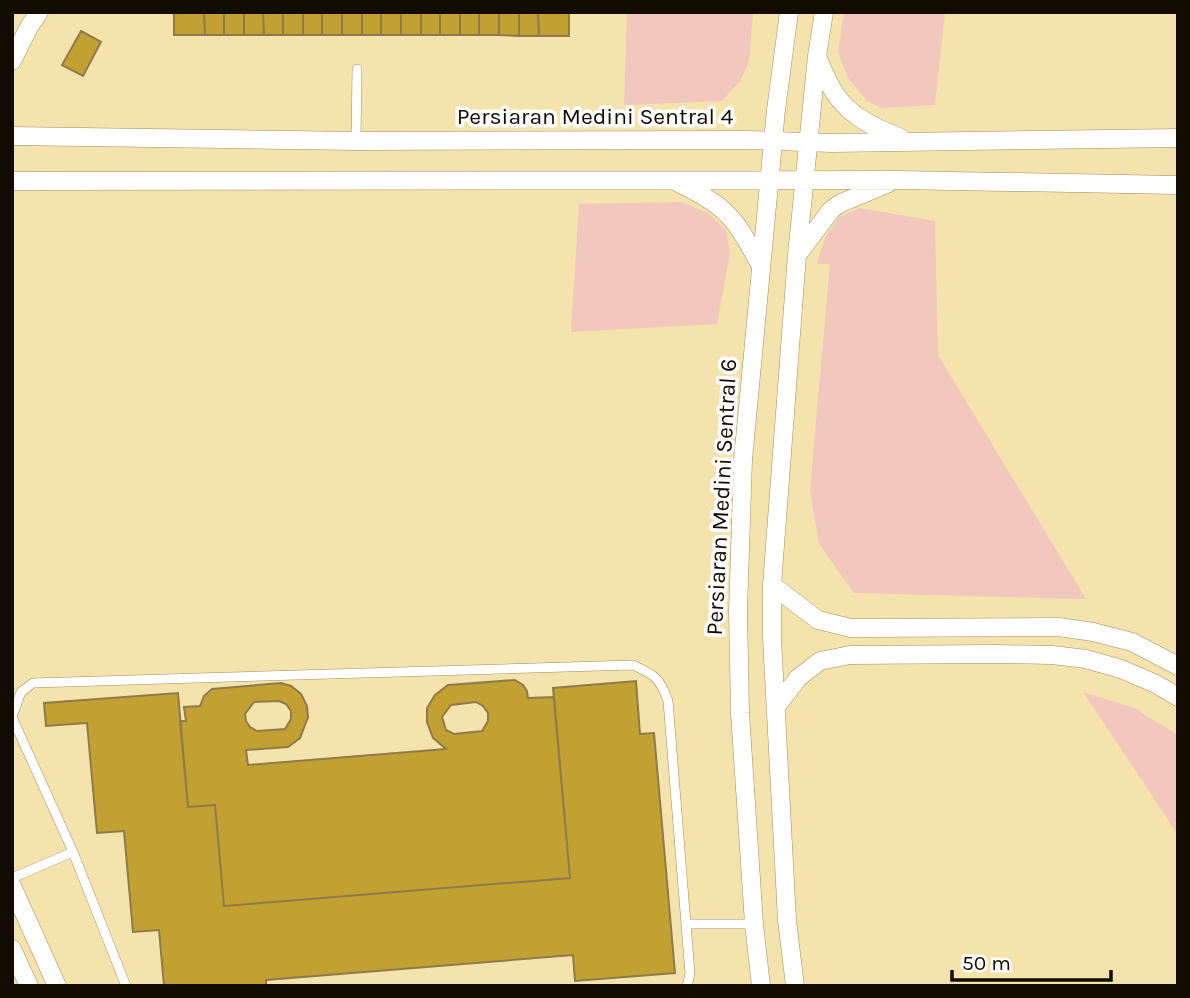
<svg xmlns="http://www.w3.org/2000/svg" width="1190" height="998" font-family="Karla,sans-serif">
<style>
.green{fill:#f1c7be}
.building{fill:#c2a132;stroke:#8d7c4a;stroke-width:2;fill-rule:evenodd}
.lines{fill:none;stroke-linecap:round;stroke-linejoin:round}
.lane-casing{stroke:#a08f5d;stroke-width:10}
.street-casing{stroke:#a08f5d;stroke-width:19}
.lane{stroke:#fff;stroke-width:9}
.street{stroke:#fff;stroke-width:18}
.labels{text-anchor:middle;stroke-width:7;stroke-linejoin:round;paint-order:stroke}
.street-label{font-size:23px;fill:#120b00;stroke:#fff}
</style>
<rect width="100%" height="100%" fill="#f5e3ae"/>
<!-- green -->
<path class="green" d="M627 12H753L749 62 740 81 722 101 624 105Z
M844 12H945L935 105 882 108 867 101 848 78 838 52Z
M681 202 708 213 726 230 730 253 717 324 571 332 579 204Z
M860 208 935 221 938 355 1086 599 854 593 819 544 810 490 830 264H817L824 240 839 217Z
M1083 692 1134 708 1178 735V835Z"/>
<!-- building -->
<path class="building" d="M174 12H204L205 35H174Z
M204 12H224V35H205Z
M224 12H244V35H224Z
M244 12H263L264 35H244Z
M263 12H283V35H264Z
M283 12H303V35H283Z
M303 12H322V35H303Z
M322 12H342V35H322Z
M342 12H362V35H342Z
M362 12H381V35H362Z
M381 12H401V35H381Z
M401 12H421V35H401Z
M421 12H440V35H421Z
M440 12H460V35H440Z
M460 12H479V35H460Z
M479 12H499V35H479Z
M499 12H519V36L499 35Z
M519 12H538L539 36H519Z
M538 12H569V36H539Z
M81 31 101 42 83 76 62 65Z
M515 680 523 685 527 691 528 698 554 697 570 878 224 906 215 805 188 807 180 721H186L184 707 200 706 204 696 212 689 281 683 291 686 301 694 307 706 308 717 300 738 288 747 246 750 248 765 446 749 433 738 427 722V708L435 695 448 685ZM279 701 286 704 291 711V719L285 729 257 731 250 727 246 721 245 714 254 702ZM476 702 483 706 488 713V721L482 731 454 734 446 730 442 717 451 705Z
M636 681 640 734 654 733 675 973 575 981 573 955 266 980V986H164L159 930 133 932 124 831 97 833 87 723 46 726 44 703 178 693 188 807 215 805 224 906 570 878 553 688Z"/>
<g class="lines">
<!-- lane casing -->
<g class="lane-casing">
<path id="lane" d="M356 141 357 69
M12 717 21 692 33 683 633 665C655 675 660 678 668 701L690 974 687 986
M12 717 73 852 126 986
M12 878 73 852
M686 924H754"/>
</g>
<!-- street casing -->
<g class="street-casing">
<path id="street" d="M817 56C822 68 827 81 834 92 849 116 875 128 901 138
M12 61 29 27 39 12
M12 136 356 141 748 140 832 143 1178 138
M12 181 898 180 1178 185
M677 182C694 191 714 200 728 215 742 229 751 249 761 266
M798 254 831 210 841 203 889 183
M772 585 818 620 851 628 1059 627 1093 632 1132 642 1178 666
M776 707 798 678 820 661 850 655 997 654 1052 655 1086 659 1121 669 1156 684 1178 697
M12 886 57 986
M12 949 29 986
M761 986 754 924 740 713 738 611 743 460 776 110 789 12
M795 986 787 920 772 638V585L797 255 817 56 824 12"/>
</g>
<!-- lane -->
<use href="#lane" class="lane"/>
<!-- street -->
<use href="#street" class="street"/>
</g>
<g class="labels">
<!-- street labels -->
<g class="street-label">
<text x="595" y="124">Persiaran Medini Sentral 4</text>
<text transform="translate(721 497) rotate(-87)" y="8">Persiaran Medini Sentral 6</text>
</g>
</g>
<!-- border -->
<rect width="1190" height="998" fill="none" stroke="#120b00" stroke-width="28"/>
<!-- scale -->
<path d="M952 970v10h159v-10" fill="none" stroke="#120b00" stroke-width="3.5"/>
<text x="962" y="970" font-size="21" fill="#120b00" stroke="#ffffff" stroke-width="5" paint-order="stroke">50 m</text>
</svg>
